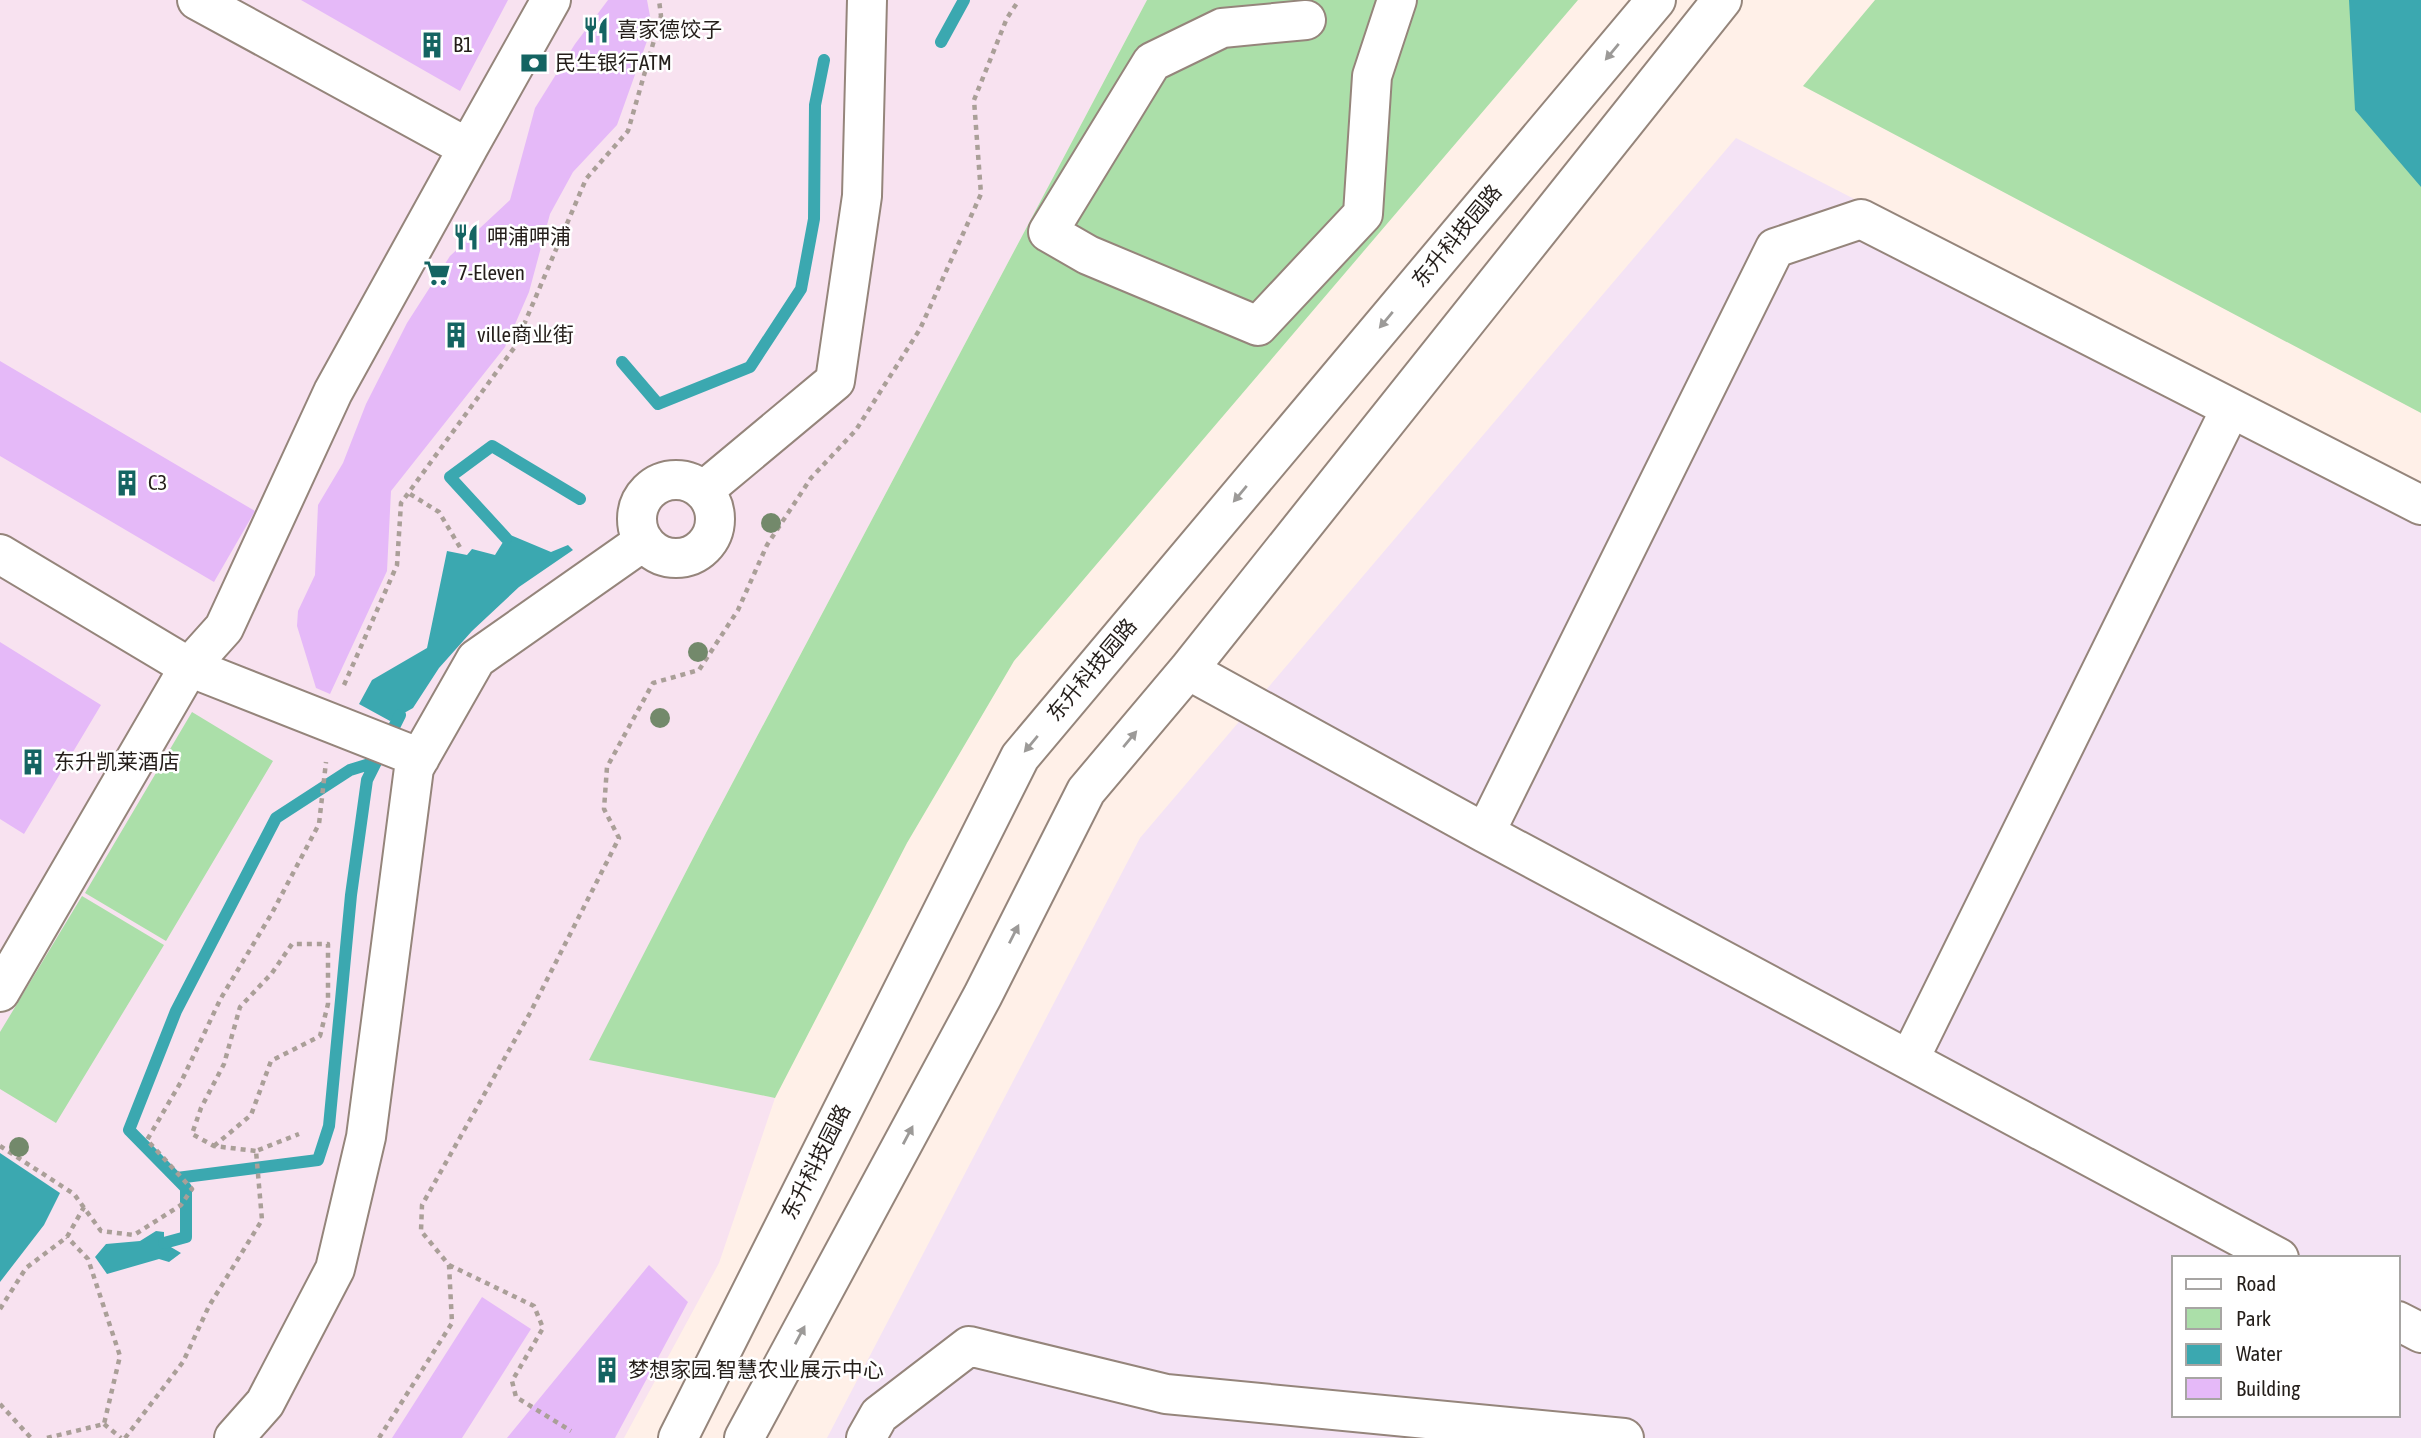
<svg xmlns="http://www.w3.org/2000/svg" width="2421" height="1438" font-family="'Asap Condensed','Noto Sans SC',sans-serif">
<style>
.commercial{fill:#f8e2f0}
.industrial{fill:#f4e3f5;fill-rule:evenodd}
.green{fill:#abdfa9}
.water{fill:#3ba8b0}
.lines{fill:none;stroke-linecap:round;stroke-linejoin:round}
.stream{stroke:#3ba8b0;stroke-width:12}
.building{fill:#e5b9f8}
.minor-casing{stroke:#95857b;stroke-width:42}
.path{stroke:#aa9f98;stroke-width:4.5;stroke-dasharray:5 5;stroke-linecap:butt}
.minor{stroke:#fff;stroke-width:38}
.tree{fill:#73896b}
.oneway{fill:#9c9a98}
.labels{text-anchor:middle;stroke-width:5;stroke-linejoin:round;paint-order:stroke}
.poi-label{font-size:21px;fill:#241e1a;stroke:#fff;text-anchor:start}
.street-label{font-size:21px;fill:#241e1a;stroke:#fff}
</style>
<rect width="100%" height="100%" fill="#fff0e8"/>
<!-- commercial -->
<path class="commercial" d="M0 0H1147L707 831 590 1059 775 1098 719 1263 624 1438H0Z"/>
<!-- industrial -->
<path class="industrial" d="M1736 138 2421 491V1438H827L1140 838ZM2174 1258H2398V1415H2174Z"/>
<!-- green -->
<path class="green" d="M1147 0H1578L1014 661 907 843 775 1098 589 1060 707 831Z
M1875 0H2421V413L1803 86Z
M192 712 273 761 166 941 85 893Z
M82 896 164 945 56 1123 0 1089V1032Z"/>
<!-- water -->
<path class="water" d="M2349 0H2421V187L2355 110Z
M508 534 551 552 568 545 573 550 519 587 472 631 439 668 413 708 390 721 359 704 372 680 427 648 447 551 467 555 472 549 495 555Z
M0 1153 60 1193 44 1225 0 1282Z
M156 1231 164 1232V1243L181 1253 169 1262 159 1259 107 1274 95 1257 106 1244 140 1241Z"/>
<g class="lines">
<!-- stream -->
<path class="stream" d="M941 42 964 0
M622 362 658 404 750 367 801 289 814 219 815 105 824 60
M506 538 450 477 492 446 580 499
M387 741 400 715
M177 1178 318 1160 329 1126 351 895 367 780 377 760
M164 1243 186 1237V1188L129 1130 176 1011 276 818 350 770 376 762"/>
</g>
<!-- building -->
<path class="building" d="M301 0H508L460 91Z
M608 0H647L652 27 617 125 573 172 550 214 529 292 505 347 391 491 387 571 330 694 316 688 297 626 298 611 315 575 318 505 343 463 366 404 407 323 450 256 510 200 535 108 575 44Z
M0 361 255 511 214 582 0 456Z
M0 642 101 705 24 834 0 819Z
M649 1265 688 1302 615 1438H507Z
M482 1297 531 1329 462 1438H392Z"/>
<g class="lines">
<!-- minor casing -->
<g class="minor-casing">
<path id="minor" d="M1306 20 1222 28 1152 62 1048 232 1088 255 1258 326 1363 214 1372 76 1397 0
M468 148 551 0
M637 519a39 39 0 1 1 78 0a39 39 0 1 1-78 0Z
M703 491 835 381 862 196 867 0
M0 554 189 667 420 758
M1188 670 1485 833 2279 1258
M1485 833 1775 248 1861 219 2421 505
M0 992 189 667 224 628 333 392 468 148 197 0
M1909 1060 2231 408
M2398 1321 2421 1333
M234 1438 265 1403 335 1269 366 1137 414 768 476 659 644 541
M678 1438 1020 757 1656 0
M744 1438 983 995 1086 791 1188 670 1722 0
M866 1438 879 1415 969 1346 1166 1394 1624 1438"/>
</g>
<!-- path -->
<path class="path" d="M410 494 439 512 461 549
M344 685 397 565 401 503 514 348 586 179 628 131 661 16 659 0
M0 1146 74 1194 101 1231 134 1235 181 1205 192 1189 147 1140 182 1080 221 998 272 913 319 824 326 762
M214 1146 251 1115 271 1061 320 1036 328 1004V944H292L272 973 240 1007 224 1064 201 1108 192 1134 214 1146 256 1151
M449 1265 534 1306 543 1328 512 1381 516 1397 571 1431
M0 1309 26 1268 67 1237 84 1207
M0 1404 31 1438
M104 1424 121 1438
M47 1438 104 1424 120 1356 88 1259 67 1237
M125 1438 183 1362 209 1306 262 1220 256 1151 299 1134
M379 1438 452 1323 449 1265 421 1231 422 1205 530 1013 619 838 604 809 607 767 653 683 699 670 738 610 767 545 811 478 856 430 920 329 981 194 974 100 1007 18 1019 0"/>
<!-- minor -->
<use href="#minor" class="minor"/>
</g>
<!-- trees -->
<g class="tree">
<circle cx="771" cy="523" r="10"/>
<circle cx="698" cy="652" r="10"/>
<circle cx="660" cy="718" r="10"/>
<circle cx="19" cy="1147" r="10"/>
</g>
<!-- one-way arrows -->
<defs><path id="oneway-solid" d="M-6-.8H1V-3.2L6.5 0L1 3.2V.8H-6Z" transform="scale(1.75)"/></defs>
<g class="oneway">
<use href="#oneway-solid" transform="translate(1612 52) rotate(130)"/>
<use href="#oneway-solid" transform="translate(1386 320) rotate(130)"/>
<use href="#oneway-solid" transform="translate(1240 494) rotate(130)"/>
<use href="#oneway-solid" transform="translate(1130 739) rotate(-50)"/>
<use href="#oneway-solid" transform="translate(1031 744) rotate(130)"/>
<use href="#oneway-solid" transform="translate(1014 934) rotate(-63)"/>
<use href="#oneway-solid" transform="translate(908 1135) rotate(-62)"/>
<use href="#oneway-solid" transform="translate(800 1335) rotate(-62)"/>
</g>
<!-- icons -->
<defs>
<g id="restaurant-bare" transform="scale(2.1)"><path d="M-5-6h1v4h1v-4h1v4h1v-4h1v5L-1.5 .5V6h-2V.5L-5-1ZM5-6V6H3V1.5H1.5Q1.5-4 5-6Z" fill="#146462" stroke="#fff" stroke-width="2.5" paint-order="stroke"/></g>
<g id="building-bare" transform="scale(2.1)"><path d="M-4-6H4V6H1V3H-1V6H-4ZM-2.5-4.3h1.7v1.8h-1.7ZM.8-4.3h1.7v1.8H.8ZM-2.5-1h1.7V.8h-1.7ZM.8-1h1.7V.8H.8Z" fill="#146462" stroke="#fff" stroke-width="2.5" paint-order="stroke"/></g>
<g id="bank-bare" transform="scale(2.1)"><path d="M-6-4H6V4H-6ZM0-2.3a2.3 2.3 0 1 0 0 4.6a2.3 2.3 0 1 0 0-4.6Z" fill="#146462" stroke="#fff" stroke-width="2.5" paint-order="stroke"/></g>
<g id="supermarket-bare" transform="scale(2.1)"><path d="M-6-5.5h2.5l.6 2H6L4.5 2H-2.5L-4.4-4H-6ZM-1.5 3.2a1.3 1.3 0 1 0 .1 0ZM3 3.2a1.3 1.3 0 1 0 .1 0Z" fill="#146462" stroke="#fff" stroke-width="2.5" paint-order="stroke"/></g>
</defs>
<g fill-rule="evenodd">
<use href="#restaurant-bare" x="596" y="30"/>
<use href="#building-bare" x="432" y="45"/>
<use href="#bank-bare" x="534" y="63"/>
<use href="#restaurant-bare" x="466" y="237"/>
<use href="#supermarket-bare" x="437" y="273"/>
<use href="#building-bare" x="456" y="335"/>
<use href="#building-bare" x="127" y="483"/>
<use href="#building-bare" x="33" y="762"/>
<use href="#building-bare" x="607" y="1370"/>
</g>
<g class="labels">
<!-- poi labels -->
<g class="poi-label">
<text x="617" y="37">喜家德饺子</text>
<text x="453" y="52">B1</text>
<text x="555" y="70">民生银行ATM</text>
<text x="487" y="244">呷浦呷浦</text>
<text x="458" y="280">7-Eleven</text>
<text x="477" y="342">ville商业街</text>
<text x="148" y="490">C3</text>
<text x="54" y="769">东升凯莱酒店</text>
<text x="628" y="1377">梦想家园.智慧农业展示中心</text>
</g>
<!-- street labels -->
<g class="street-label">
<text transform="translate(1457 236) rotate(-50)" y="7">东升科技园路</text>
<text transform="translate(1092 670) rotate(-50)" y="7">东升科技园路</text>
<text transform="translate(816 1162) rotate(-63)" y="7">东升科技园路</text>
</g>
</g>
<!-- legend -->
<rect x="2172" y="1256" width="228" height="161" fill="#ffffff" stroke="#a7a5a3" stroke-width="2"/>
<rect x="2186" y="1279" width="35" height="10" fill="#ffffff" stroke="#a7a5a3" stroke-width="2"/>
<text x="2236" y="1291" font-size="21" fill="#241e1a">Road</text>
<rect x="2186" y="1308" width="35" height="21" fill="#abdfa9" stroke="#a7a5a3" stroke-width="2"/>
<text x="2236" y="1326" font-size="21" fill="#241e1a">Park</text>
<rect x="2186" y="1344" width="35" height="21" fill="#3ba8b0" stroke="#a7a5a3" stroke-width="2"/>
<text x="2236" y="1361" font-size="21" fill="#241e1a">Water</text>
<rect x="2186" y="1378" width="35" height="21" fill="#e5b9f8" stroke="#a7a5a3" stroke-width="2"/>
<text x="2236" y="1396" font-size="21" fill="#241e1a">Building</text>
</svg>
